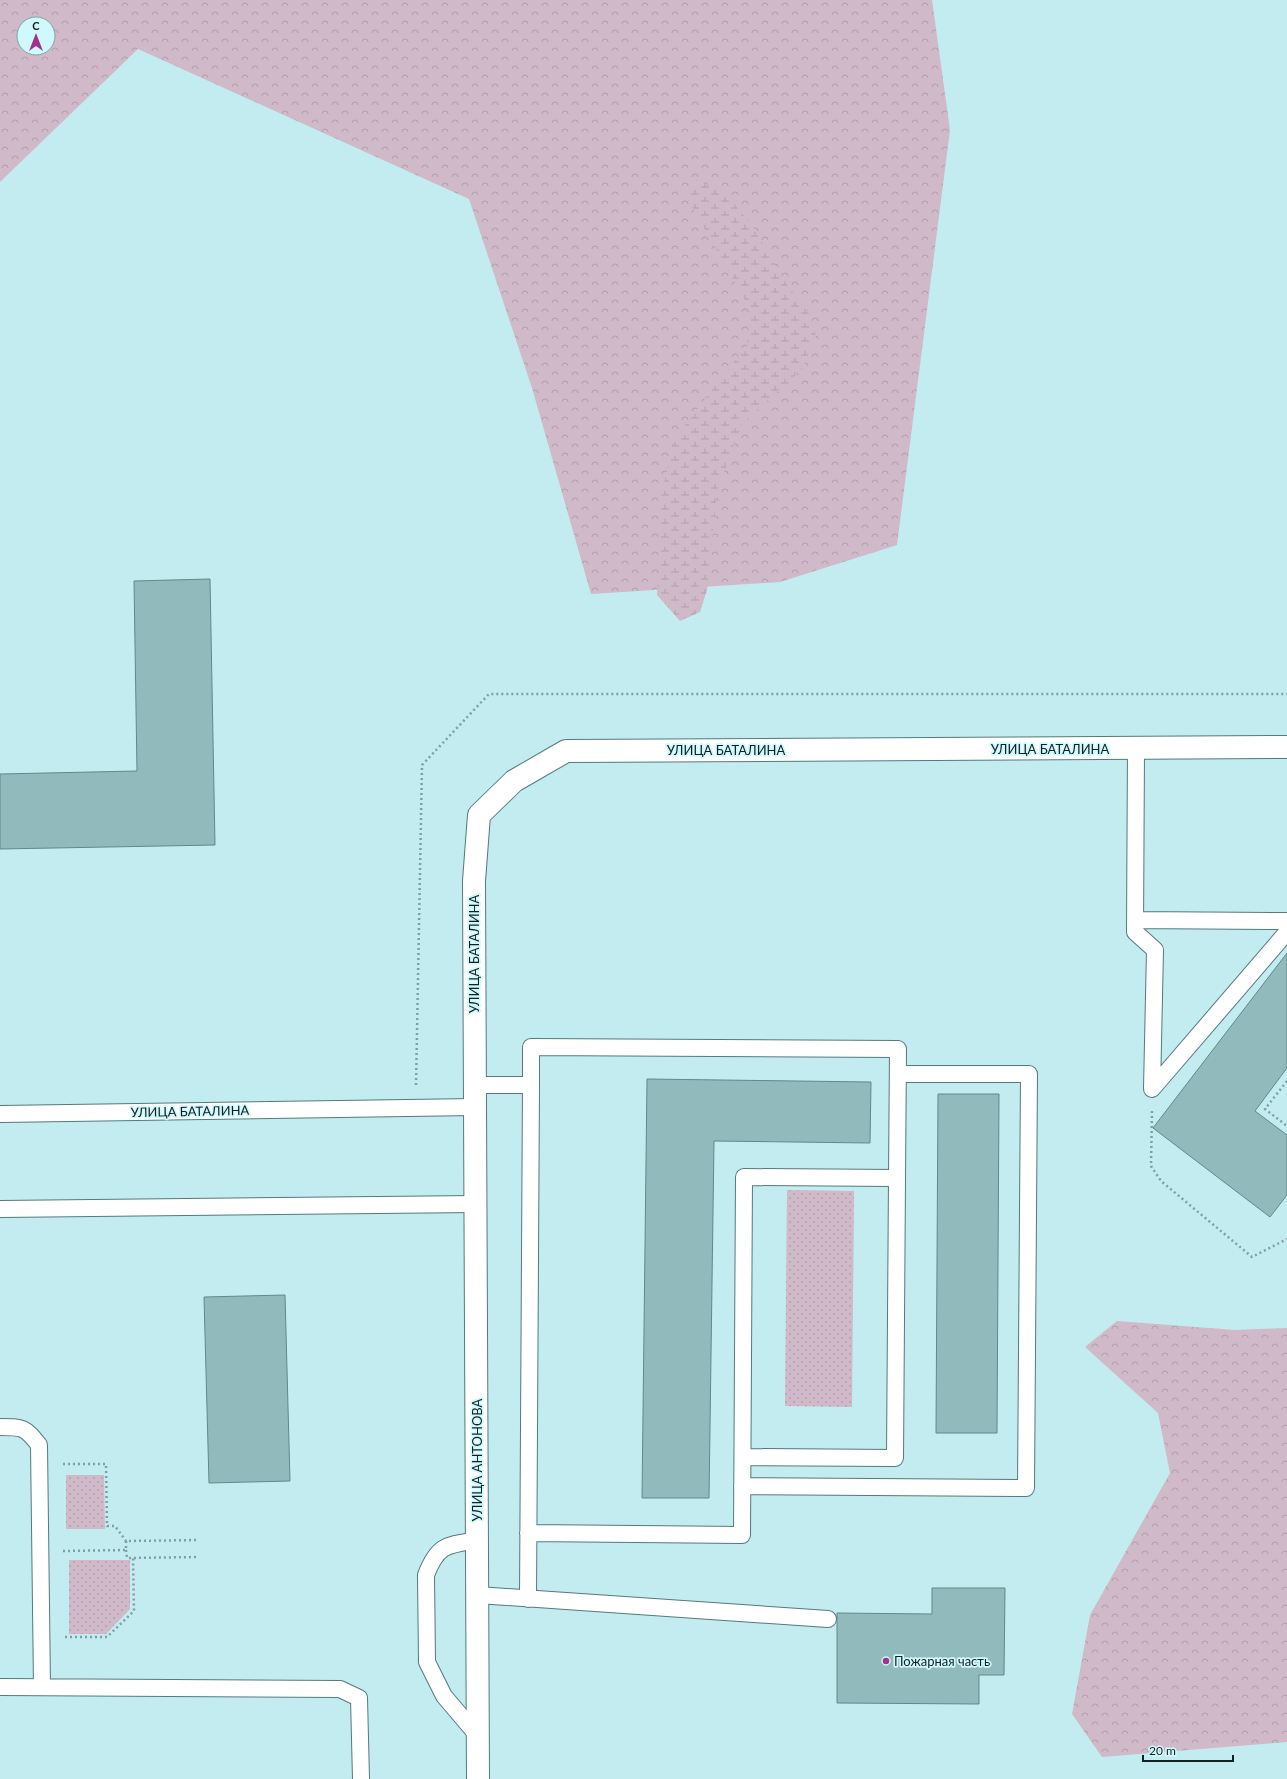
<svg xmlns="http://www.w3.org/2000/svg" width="1287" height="1779" font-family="Lato,sans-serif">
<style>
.forest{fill:url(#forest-crowns);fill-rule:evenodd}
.wetland{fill:url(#wetland-marsh)}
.park{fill:url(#park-dots)}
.building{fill:#91babd;stroke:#61888b}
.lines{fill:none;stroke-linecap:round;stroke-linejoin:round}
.service-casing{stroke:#537a7d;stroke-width:18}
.primary-casing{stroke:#537a7d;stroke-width:24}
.path{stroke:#7f9fa2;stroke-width:2.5;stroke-dasharray:2 3;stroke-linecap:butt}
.service{stroke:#fff;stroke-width:16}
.primary{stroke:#fff;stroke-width:22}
.poi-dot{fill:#a2308c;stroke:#cff9fc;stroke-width:1.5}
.labels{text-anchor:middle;stroke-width:3.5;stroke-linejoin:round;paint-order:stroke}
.street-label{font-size:13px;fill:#112122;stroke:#cff9fc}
.poi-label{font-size:13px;fill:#112122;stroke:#cff9fc;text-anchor:start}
</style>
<defs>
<pattern id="forest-crowns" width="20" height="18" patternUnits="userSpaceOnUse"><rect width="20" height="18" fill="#d0b9c9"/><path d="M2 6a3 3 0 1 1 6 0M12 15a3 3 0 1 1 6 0" fill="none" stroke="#b29fac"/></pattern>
<pattern id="wetland-marsh" width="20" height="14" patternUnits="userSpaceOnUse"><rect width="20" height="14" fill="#d0b9c9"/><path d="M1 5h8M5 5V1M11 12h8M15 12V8" fill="none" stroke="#b29fac"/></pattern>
<pattern id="park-dots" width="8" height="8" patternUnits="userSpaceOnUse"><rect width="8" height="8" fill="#d0b9c9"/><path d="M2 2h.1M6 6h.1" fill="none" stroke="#b29fac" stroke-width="1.8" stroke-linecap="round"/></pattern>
</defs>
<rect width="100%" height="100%" fill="#c2ecef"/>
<!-- forest -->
<path class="forest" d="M0 0H932L950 130 897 545 780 582 591 594 532 388 469 199 138 49 0 182ZM24 24H48V48H24Z
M1117 1321 1235 1330 1287 1328V1742L1102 1757 1072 1714 1090 1615 1170 1473 1158 1413 1085 1347Z"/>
<!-- wetland -->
<path class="wetland" d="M696 180 725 192 753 227 787 285 807 309 816 336 802 369 742 424 717 491 707 590 700 612 680 621 657 595 662 490 676 437 706 397 747 346 751 311 687 198Z"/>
<!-- park -->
<path class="park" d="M787 1190 854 1191 852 1407 785 1406Z
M66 1475H104L105 1529H66Z
M69 1560H130V1609L106 1634H69Z"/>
<!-- building -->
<path class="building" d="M210 579 215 845 0 849V774L137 771 134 581Z
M1287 953V1068L1255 1111 1287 1135V1195L1270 1217 1153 1128Z
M647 1079 871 1082 870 1143 714 1141 709 1498H642Z
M938 1094H999L997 1433H936Z
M285 1295 290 1481 209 1483 204 1297Z
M932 1588H1005L1004 1675H979V1704L837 1703V1613L932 1614Z"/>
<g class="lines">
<!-- service casing -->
<g class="service-casing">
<path id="service" d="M1136 748 1135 932 1155 950 1152 1089 1287 932
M1135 920 1287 921
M475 1085H531L528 1599
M0 1114 475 1107
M0 1209 476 1204
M0 1427C23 1427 25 1427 39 1445L42 1687
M743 1457 895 1458 897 1178
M742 1486 1026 1488 1029 1074H898
M528 1533 742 1535 744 1177 897 1178 898 1049 531 1047V1085
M478 1540C447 1545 438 1544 426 1575L427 1662 444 1696 478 1736
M478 1595 828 1619
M0 1687 340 1689 359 1698 361 1779"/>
</g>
<!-- primary casing -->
<g class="primary-casing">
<path id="primary" d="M478 1779 474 881 479 815 514 781 566 751 1287 747"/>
</g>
<!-- path -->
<path class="path" d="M1287 1081 1265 1109 1287 1126
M416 1085 422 765 489 694H1287
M1152 1111 1151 1166 1161 1181 1252 1257 1287 1239
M63 1464H106L107 1526H115L126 1541
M126 1550 127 1558 199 1557
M63 1551 126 1550V1541L199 1540
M65 1637H107L134 1611 133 1558"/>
<!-- service -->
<use href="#service" class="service"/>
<!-- primary -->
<use href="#primary" class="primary"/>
</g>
<!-- markers -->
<circle class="poi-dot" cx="886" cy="1661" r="4"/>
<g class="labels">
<!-- street labels -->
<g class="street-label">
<text x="1050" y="754">УЛИЦА БАТАЛИНА</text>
<text x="726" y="755">УЛИЦА БАТАЛИНА</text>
<text transform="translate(474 954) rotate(-90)" y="5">УЛИЦА БАТАЛИНА</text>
<text transform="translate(190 1111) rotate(-1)" y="5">УЛИЦА БАТАЛИНА</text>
<text transform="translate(477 1460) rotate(-90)" y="5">УЛИЦА АНТОНОВА</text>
</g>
<!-- poi labels -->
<g class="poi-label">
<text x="894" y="1666">Пожарная часть</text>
</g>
</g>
<!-- north arrow -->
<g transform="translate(36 36)"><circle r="19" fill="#cff9fc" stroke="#83a3a5"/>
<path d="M0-3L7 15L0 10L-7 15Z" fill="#a2308c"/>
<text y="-6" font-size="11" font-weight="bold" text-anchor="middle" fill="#112122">С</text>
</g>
<!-- scale -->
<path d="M1143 1755v6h90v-6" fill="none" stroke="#112122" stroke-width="2"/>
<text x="1149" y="1755" font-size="12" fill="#112122" stroke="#cff9fc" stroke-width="3" paint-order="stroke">20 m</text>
</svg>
